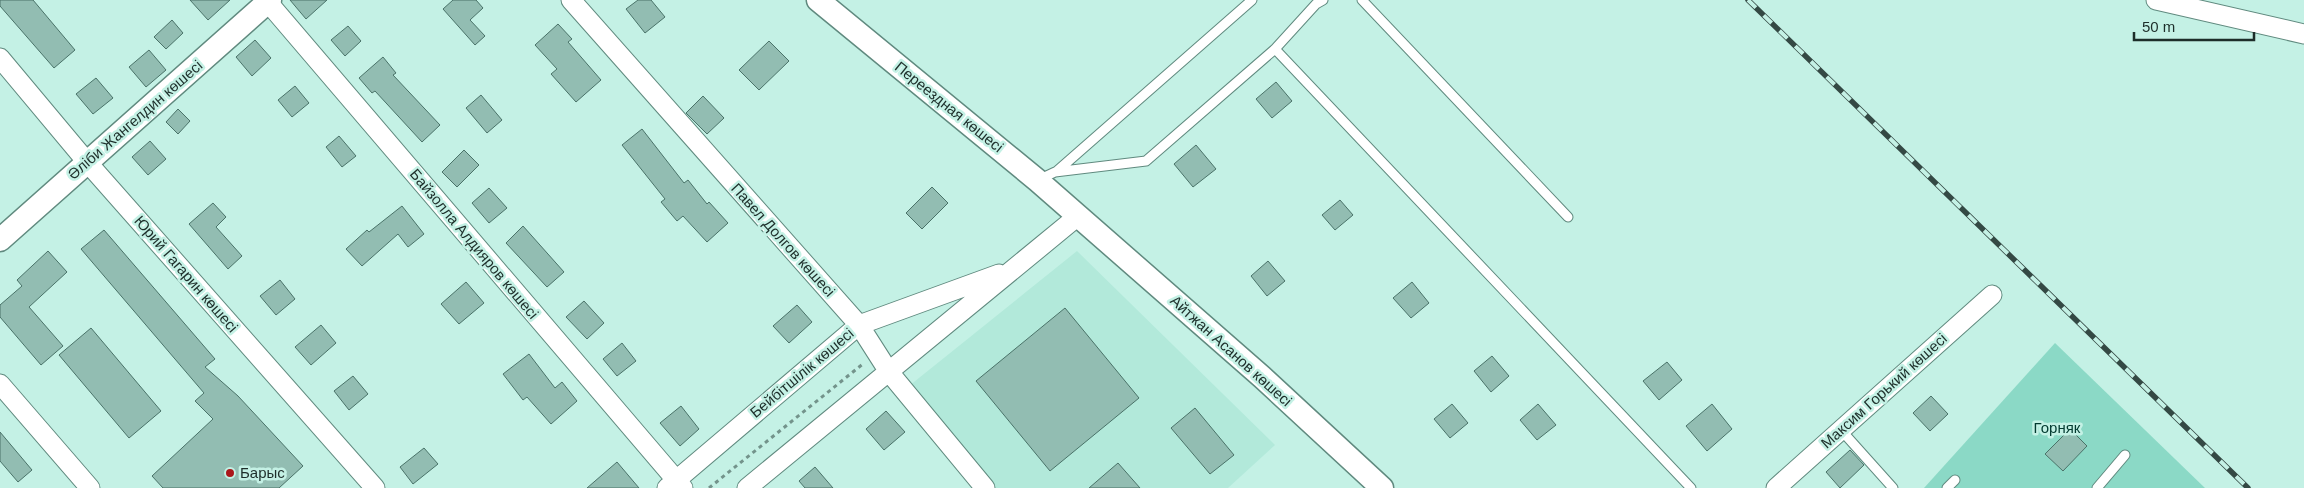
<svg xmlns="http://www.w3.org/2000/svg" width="2304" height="488" font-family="Helvetica,sans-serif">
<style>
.built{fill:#b2e9da}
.green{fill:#8bd9c6}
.building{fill:#92bdb2;stroke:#4a7369}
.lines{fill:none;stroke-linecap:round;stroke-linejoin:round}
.service-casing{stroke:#608a7f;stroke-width:11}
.minor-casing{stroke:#608a7f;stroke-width:21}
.tertiary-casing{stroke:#608a7f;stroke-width:25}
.path{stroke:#73938b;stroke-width:3;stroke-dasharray:4 4;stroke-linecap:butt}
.service{stroke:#fff;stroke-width:9}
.minor{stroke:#fff;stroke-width:19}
.tertiary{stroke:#fff;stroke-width:22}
.rail-casing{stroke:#344944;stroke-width:5.5}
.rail{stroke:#c4f1e5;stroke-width:4;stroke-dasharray:11;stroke-linecap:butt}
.poi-dot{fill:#aa171b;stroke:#c4f1e5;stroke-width:2}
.labels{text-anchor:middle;stroke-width:5;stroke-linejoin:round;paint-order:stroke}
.street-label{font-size:15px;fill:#1d2e2a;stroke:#c4f1e5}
.park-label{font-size:15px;fill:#033a30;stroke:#c4f1e5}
.poi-label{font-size:15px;fill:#1d2e2a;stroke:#c4f1e5;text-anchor:start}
</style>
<rect width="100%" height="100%" fill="#c4f1e5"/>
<!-- built -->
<path class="built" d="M1077 251 1275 445 1228 488H994L909 386Z"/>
<!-- green -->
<path class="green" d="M2055 343 2205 488H1924Z"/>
<!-- building -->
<path class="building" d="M0 0H33L75 50 54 68 0 6Z
M190 0H230L208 20Z
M290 0H327L306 19Z
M453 0H476L483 8 470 20 485 36 475 45 443 9Z
M638 0H651L665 17 645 33 626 9Z
M172 20 183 33 166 49 154 37Z
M558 24 572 39 568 42 601 80 576 102 551 74 557 69 535 45Z
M348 26 361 41 345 56 331 40Z
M255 40 271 58 252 76 236 57Z
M769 41 789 61 759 90 739 70Z
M149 50 166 70 146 87 129 67Z
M383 57 396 73 393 75 440 125 422 142 375 91 372 93 359 78Z
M96 78 113 98 93 114 76 94Z
M1276 82 1292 101 1272 118 1256 99Z
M295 86 309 103 292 117 278 100Z
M481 95 502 120 487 133 466 108Z
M703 96 724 118 707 134 686 113Z
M178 109 190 121 178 134 166 122Z
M642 129 684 183 688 180 707 204 709 202 728 223 707 242 683 216 677 221 661 202 665 199 622 145Z
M339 136 356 156 342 167 326 147Z
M150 141 166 159 148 175 132 157Z
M1196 145 1216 169 1193 187 1174 164Z
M464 150 479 165 457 187 442 172Z
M932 187 948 203 922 229 906 213Z
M489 188 507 208 489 223 472 203Z
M1340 200 1353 215 1335 230 1322 215Z
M213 203 226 217 216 227 242 256 228 269 189 224Z
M402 206 424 234 408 247 398 234 362 266 346 249 367 230 369 232Z
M523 226 564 272 547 287 506 243Z
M104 230 215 359 205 367 238 396 303 466 279 488H163L152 476 213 419 195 401 204 393 81 249Z
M48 251 67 272 29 307 63 346 41 365 0 317V305L22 286 17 280Z
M1268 261 1285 281 1267 296 1251 276Z
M280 280 295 299 276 315 260 296Z
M466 282 484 303 459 324 441 304Z
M1412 282 1429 303 1411 318 1393 298Z
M584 301 604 323 587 339 566 317Z
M797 305 812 322 789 343 773 326Z
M1065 308 1139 398 1050 471 976 381Z
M321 325 336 343 311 365 295 347Z
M91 328 161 411 129 438 59 355Z
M622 343 636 361 617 376 603 359Z
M529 354 555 388 562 382 577 401 551 424 527 397 523 400 503 374Z
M1492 356 1509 376 1491 392 1474 371Z
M1667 362 1682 380 1659 400 1643 381Z
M353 376 368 394 349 410 334 391Z
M1931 396 1948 414 1930 431 1913 413Z
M1452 404 1468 423 1450 438 1434 419Z
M1538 404 1556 425 1537 440 1520 420Z
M1712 404 1732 429 1707 451 1686 426Z
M681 406 699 429 680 446 660 423Z
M1195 408 1234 455 1210 474 1171 428Z
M886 411 905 432 884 450 866 429Z
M2070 429 2087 446 2063 471 2045 454Z
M0 432 32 470 18 482 0 461Z
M424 448 438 464 413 484 400 467Z
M1850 450 1864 465 1840 488 1826 472Z
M617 462 639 488H587Z
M1118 463 1140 488H1089Z
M815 467 833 488H805L799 481Z"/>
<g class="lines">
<!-- service casing -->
<g class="service-casing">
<path id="service" d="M1362 0 1568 217
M1275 49 1316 4 1323 0
M1056 172 1252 0
M1038 180 1055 172 1146 161 1275 49 1691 488
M1841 430 1893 488
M1947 488 1955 480
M2097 488 2125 455"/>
</g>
<!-- minor casing -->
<g class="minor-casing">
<path id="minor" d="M266 0 683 488
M571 0 859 325 889 372 985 488
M2156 0 2304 34
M0 58 87 162 375 488
M0 384 90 488
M667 488 859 325 999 274
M747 488 1078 216
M1776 488 1992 295"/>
</g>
<!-- tertiary casing -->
<g class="tertiary-casing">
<path id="tertiary" d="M818 0 1037 180 1262 377 1382 488
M0 240 270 0"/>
</g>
<!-- path -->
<path class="path" d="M709 488 864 363"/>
<!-- service -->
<use href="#service" class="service"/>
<!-- minor -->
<use href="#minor" class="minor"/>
<!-- tertiary -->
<use href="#tertiary" class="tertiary"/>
<!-- rail casing -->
<g class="rail-casing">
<path id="rail" d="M1748 0 2248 488"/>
</g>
<!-- rail -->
<use href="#rail" class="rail"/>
</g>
<!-- markers -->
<circle class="poi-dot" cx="230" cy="473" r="5"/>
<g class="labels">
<!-- street labels -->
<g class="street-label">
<text transform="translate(949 107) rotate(39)" y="5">Переездная көшесі</text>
<text transform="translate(135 120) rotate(-41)" y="5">Әліби Жангелдин көшесі</text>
<text transform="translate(783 240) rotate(48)" y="5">Павел Долгов көшесі</text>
<text transform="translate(474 244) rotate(50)" y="5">Байзолла Алдияров көшесі</text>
<text transform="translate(186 274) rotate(49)" y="5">Юрий Гагарин көшесі</text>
<text transform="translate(1231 351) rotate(42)" y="5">Айтжан Асанов көшесі</text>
<text transform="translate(802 373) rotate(-40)" y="5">Бейбітшілік көшесі</text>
<text transform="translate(1884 391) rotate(-42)" y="5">Максим Горький көшесі</text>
</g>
<!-- park labels -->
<g class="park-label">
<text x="2057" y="433">Горняк</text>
</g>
<!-- poi labels -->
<g class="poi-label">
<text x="240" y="478">Барыс</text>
</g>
</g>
<!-- scale -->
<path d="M2134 32v8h120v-8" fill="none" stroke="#1d2e2a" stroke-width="2.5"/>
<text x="2142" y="32" font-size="15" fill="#1d2e2a" stroke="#c4f1e5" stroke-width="4" paint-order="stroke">50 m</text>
</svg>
